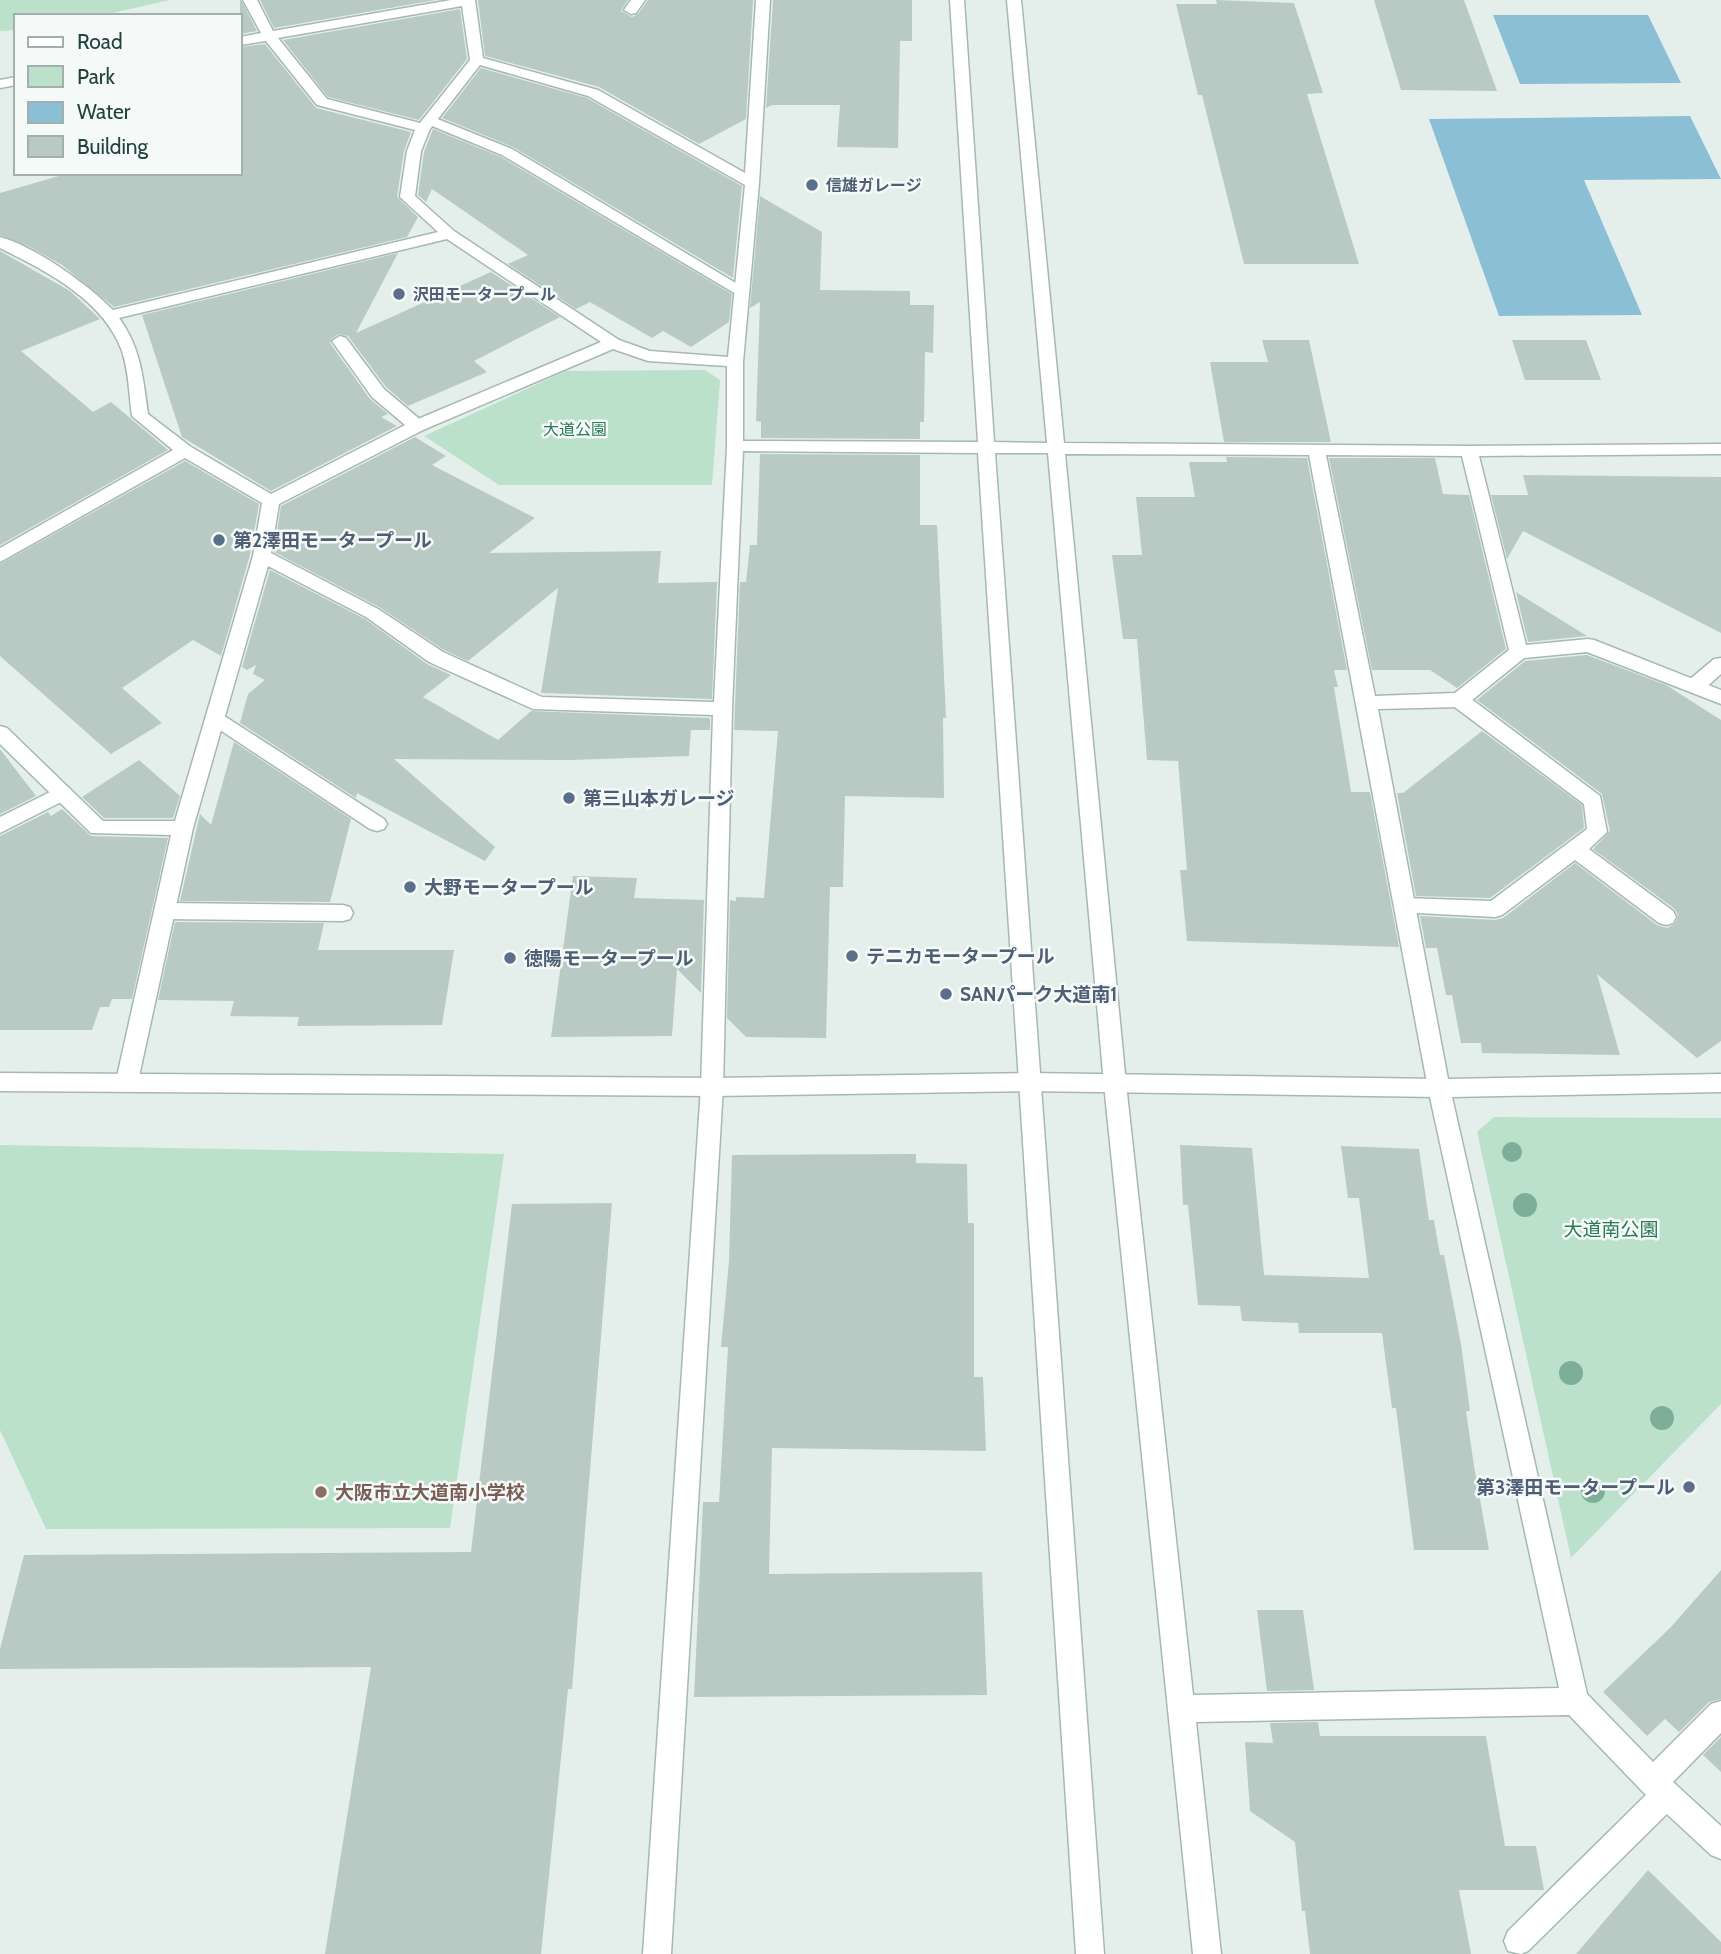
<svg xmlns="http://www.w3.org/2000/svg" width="1721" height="1954" font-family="Cabin,'Noto Sans JP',sans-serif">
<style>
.green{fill:#bce1cb}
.water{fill:#8abfd6}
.building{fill:#b9cac5}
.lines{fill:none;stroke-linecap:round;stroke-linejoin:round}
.service-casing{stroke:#a6b8b4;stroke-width:3}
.minor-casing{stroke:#a6b8b4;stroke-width:3}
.tertiary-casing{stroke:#a6b8b4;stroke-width:3}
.service{fill:#fff;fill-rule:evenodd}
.minor{fill:#fff;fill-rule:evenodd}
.tertiary{fill:#fff;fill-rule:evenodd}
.tree{fill:#7daf98}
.service-dot{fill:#5c6f8a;stroke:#f5faf9;stroke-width:2.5}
.education-dot{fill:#8d6e63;stroke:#f5faf9;stroke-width:2.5}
.labels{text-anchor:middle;stroke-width:5;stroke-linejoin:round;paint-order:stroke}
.far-service-label{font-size:16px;font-weight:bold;fill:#4e5e75;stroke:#f5faf9;text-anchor:start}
.far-park-label{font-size:16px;fill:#297b55;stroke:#f5faf9}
.service-label{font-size:19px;font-weight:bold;fill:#4e5e75;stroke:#f5faf9;text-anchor:start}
.park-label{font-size:19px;fill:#297b55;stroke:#f5faf9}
.education-label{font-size:19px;font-weight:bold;fill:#785e54;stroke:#f5faf9;text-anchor:start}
</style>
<rect width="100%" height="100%" fill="#e4efeb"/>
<!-- green -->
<path class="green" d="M0 0H170L99 16H16V30L0 31Z
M705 370 720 380 712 485H499L424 436 566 371Z
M1494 1117 1721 1118V1404L1571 1558 1477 1132Z
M0 1145 504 1154 450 1528 46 1529 0 1430Z"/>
<!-- water -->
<path class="water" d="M1493 15H1648L1681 83 1520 84Z
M1690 116 1721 179 1584 180 1642 315 1499 316 1429 119Z"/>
<!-- building -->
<path class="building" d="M240 0H241L257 31 240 34Z
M260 0H436L274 28Z
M478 0H628L621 11 632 17 638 14 648 0H753L746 119 699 144 599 87 485 56Z
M773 0H912V41H900L898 148 837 147 840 105H772L766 108Z
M1216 0 1294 3 1323 93 1307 94 1359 264H1244L1202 95H1198L1176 4H1217Z
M1374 0H1464L1497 91 1401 90Z
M460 9 467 59 419 120 328 97 283 40Z
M265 44 316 108 411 132 404 151 397 197 418 217 407 237 114 307 62 265 30 247 0 235V193L69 173H240V47Z
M481 68 587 98 742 186 733 278 513 147 442 118Z
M433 129 501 157 732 294 729 322 691 347 663 331 652 338 590 302 576 309 508 264 528 255 432 189 426 202 418 195 424 152Z
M760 196 822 232 820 290 910 291V305H934L933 353 925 352 924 422H920V439L761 438V422L756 421 760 302 750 308Z
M0 251 70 291 100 319 21 351 93 412 111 402 168 450 0 545Z
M398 253 356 333 491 272 560 317 474 361 487 372 408 406 386 387 348 336 339 334 331 339 330 343 370 399 388 414 381 417 397 426 271 491 182 437 142 315Z
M1262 340H1309L1331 442H1224L1210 362H1268Z
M1512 340H1586L1601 380H1525Z
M415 437 446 456 432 465 535 518 489 553 661 551 658 583 717 582 712 699 541 693 558 588 468 661 444 650 379 607 274 552 281 506Z
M760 454 920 455V525H937L946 718H943L944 798 845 796 843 887H830L826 1038 746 1037 727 1018 730 900 736 901V897L764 898 778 731 734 730 740 582H746L750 545H757Z
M1226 457 1307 458 1347 670H1334L1338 687H1334L1350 785 1351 792H1370L1399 947 1187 941 1180 870H1187L1178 761 1147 760 1137 639H1123L1112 555H1142L1136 497H1195L1189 462H1227Z
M1329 458H1435L1443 494 1469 495 1506 649 1457 688 1430 670H1372Z
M185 461 259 504 250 555 221 656 193 640 122 688 162 723 111 754 0 656V564Z
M1523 475 1721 477V633L1523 531 1507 559 1491 495H1528Z
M270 570 365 619 427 664 451 675 423 697 498 740 531 711 710 718V730H691L689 756 571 760 394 759 495 847 485 861 357 793 356 798 240 723 248 694 265 680 253 674 256 665 247 670 242 667Z
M1516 592 1587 636 1528 642Z
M1587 655 1666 685 1721 720V1041L1697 1058 1597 974 1620 1055 1482 1053 1481 1043H1461L1452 995H1446L1437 948H1426L1420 916 1495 920 1503 918 1575 863 1657 925 1667 928 1675 924 1678 916 1675 909 1593 849 1610 831 1602 794 1477 700 1525 661Z
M1482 731 1582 805 1584 828 1490 898 1416 896 1397 793H1403Z
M234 742 351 819 330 902 180 901 200 814 211 825Z
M0 749 36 796 0 814Z
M139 760 180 796 173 818H104L82 797Z
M62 809 91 836 168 838 132 999H112L109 1007H100L92 1030H0V836L48 812 51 816Z
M573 876 637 878 634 898 704 900 701 993 677 969 672 1036 551 1037Z
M175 922 324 923 318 950H454L442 1025 297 1026 299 1017 230 1016 234 1001 158 1000Z
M1180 1145 1252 1148 1264 1275 1369 1278 1359 1198H1348L1341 1146 1419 1149 1429 1220H1434L1440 1255H1444L1461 1344 1470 1411H1466L1474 1466 1489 1550H1414L1396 1408H1392L1382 1333H1299L1298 1323 1242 1321 1240 1306 1198 1305 1188 1205H1183Z
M916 1154V1163L967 1164 968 1223H974V1377H983L986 1451 772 1448 769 1574 982 1572 987 1695 694 1697 703 1502H719L728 1347H721L729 1261 732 1155Z
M612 1203 572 1689H568L541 1954H325L371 1667 0 1669V1649L24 1555 471 1552 512 1204Z
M1721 1570V1699L1709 1702 1679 1732 1665 1719 1647 1736 1603 1692 1671 1627Z
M1257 1610H1303L1314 1690 1267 1691Z
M1318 1722 1320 1736H1486L1505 1846H1536L1544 1890H1459L1471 1954H1310L1305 1911H1302L1295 1842 1250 1811 1245 1742 1273 1743 1270 1723Z
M1721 1737V1772L1703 1755Z
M1648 1870 1721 1942V1954H1576Z"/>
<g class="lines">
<!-- service casing -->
<g class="service-casing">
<path id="service" d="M631 0H645L636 13 631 14 624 10Z
M430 116 512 149 749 291 746 294H736L502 155 425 123 423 120Z
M340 336 346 338 384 389 423 422 425 426 423 430H411L372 397 332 341Z
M1721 658V674L1703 690H1689L1687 685 1689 680 1714 659Z
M1459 693 1466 695 1600 796 1607 832 1589 849 1673 911 1676 917 1673 923 1666 925 1659 923 1575 860 1502 915 1495 917 1398 912 1395 906 1398 900 1405 898 1491 901 1587 829 1584 804 1452 705 1450 700 1452 695Z
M215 710 384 819 387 824 384 829 377 831 370 829 208 722 206 717 208 712Z
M62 786 69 788 72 793 69 798 0 833V817Z
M165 903 343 905 350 907 353 913 350 919 343 921 165 919 158 917 155 911 158 905Z
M1666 1781 1676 1785 1680 1795 1676 1805 1528 1951 1521 1954 1508 1951 1504 1941 1508 1931 1656 1785Z"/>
</g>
<!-- minor casing -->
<g class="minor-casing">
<path id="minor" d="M243 0H257L273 31 451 0H475L483 58 598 90 745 173 756 0H770L759 183 743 362V441L978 442 950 0H964L994 442 1047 443 1007 0H1021L1064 443 1469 446 1721 444V454L1479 456 1526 645 1588 639 1594 640 1721 690V704L1587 652 1524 658 1466 705 1459 707 1378 709 1448 1079 1721 1074V1092L1452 1097 1587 1694 1653 1762 1711 1704 1721 1701V1733L1673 1782 1721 1826V1859L1711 1855 1643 1792 1569 1715 1196 1722 1221 1954H1193L1104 1084 1048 453H995L1104 1954H1076L978 453 743 451 732 709 723 1087 671 1954H643L701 1087 713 715 533 709 429 662 366 617 268 566 193 828 138 1081 135 1087 127 1090 119 1087 116 1081 171 835 91 833 0 744V726L7 728 103 821H175L253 556 262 503 185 458 0 562V548L173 450 132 416C129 395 129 372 122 351 103 299 46 271 0 248V237C36 247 87 284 113 310L438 232 400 197 407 151 415 130 317 105 266 41 240 45V37L261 33ZM462 6 470 60 420 123 327 99 278 38ZM480 65 588 96 745 185 728 357 650 351 619 340 454 231 415 196 421 151 430 129ZM447 239 601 342 411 422 271 494 191 447 148 414C143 378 141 348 119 318ZM613 349 648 361 727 366V446L714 702 542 697 443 652 378 609 271 553 279 504 423 430ZM1065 454 1309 455 1428 1088 1559 1688 1193 1695 1126 1084ZM1326 455 1462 456 1509 650 1455 693 1375 696Z
M16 77V85L0 88V80Z"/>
</g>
<!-- tertiary casing -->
<g class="tertiary-casing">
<path id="tertiary" d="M0 1073 712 1078 1028 1073 1439 1079 1447 1082 1450 1088 1447 1094 1439 1097 1028 1091 712 1096 0 1091Z"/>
</g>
<!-- service -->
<use href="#service" class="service"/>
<!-- minor -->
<use href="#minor" class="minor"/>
<!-- tertiary -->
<use href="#tertiary" class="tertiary"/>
</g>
<!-- trees -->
<g class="tree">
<circle cx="1512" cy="1152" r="10"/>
<circle cx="1525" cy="1205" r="12"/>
<circle cx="1571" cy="1373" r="12"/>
<circle cx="1662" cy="1418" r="12"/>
<circle cx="1593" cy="1491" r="12"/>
</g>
<!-- markers -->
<g class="service-dot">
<circle cx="812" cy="185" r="7"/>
<circle cx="399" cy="294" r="7"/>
<circle cx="219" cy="540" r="7"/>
<circle cx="569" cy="798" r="7"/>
<circle cx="410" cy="887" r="7"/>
<circle cx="852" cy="956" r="7"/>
<circle cx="510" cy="958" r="7"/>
<circle cx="946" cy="994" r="7"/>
<circle cx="1689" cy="1487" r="7"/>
</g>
<circle class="education-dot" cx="321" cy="1492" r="7"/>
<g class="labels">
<!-- far-service labels -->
<g class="far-service-label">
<text x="826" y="191">信雄ガレージ</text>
<text x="413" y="300">沢田モータープール</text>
</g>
<!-- far-park labels -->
<g class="far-park-label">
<text x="575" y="435">大道公園</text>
</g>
<!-- service labels -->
<g class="service-label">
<text x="233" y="547">第2澤田モータープール</text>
<text x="583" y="805">第三山本ガレージ</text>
<text x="424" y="894">大野モータープール</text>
<text x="866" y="963">テニカモータープール</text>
<text x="524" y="965">徳陽モータープール</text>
<text x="960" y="1001">SANパーク大道南1</text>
<text x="1675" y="1494" text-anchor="end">第3澤田モータープール</text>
</g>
<!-- park labels -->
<g class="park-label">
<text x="1611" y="1236">大道南公園</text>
</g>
<!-- education labels -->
<g class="education-label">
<text x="335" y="1499">大阪市立大道南小学校</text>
</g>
</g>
<!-- legend -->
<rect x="14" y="14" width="228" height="161" fill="#f5faf9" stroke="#a1b0ae" stroke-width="2"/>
<rect x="28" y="37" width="35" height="10" fill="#ffffff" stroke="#a1b0ae" stroke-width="2"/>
<text x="77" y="49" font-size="21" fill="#22423e">Road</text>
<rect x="28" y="66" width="35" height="21" fill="#bce1cb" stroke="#a1b0ae" stroke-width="2"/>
<text x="77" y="84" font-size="21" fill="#22423e">Park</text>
<rect x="28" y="102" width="35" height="21" fill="#8abfd6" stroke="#a1b0ae" stroke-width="2"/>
<text x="77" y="119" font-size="21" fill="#22423e">Water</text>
<rect x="28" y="136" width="35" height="21" fill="#b9cac5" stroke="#a1b0ae" stroke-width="2"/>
<text x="77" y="154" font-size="21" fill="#22423e">Building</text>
</svg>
